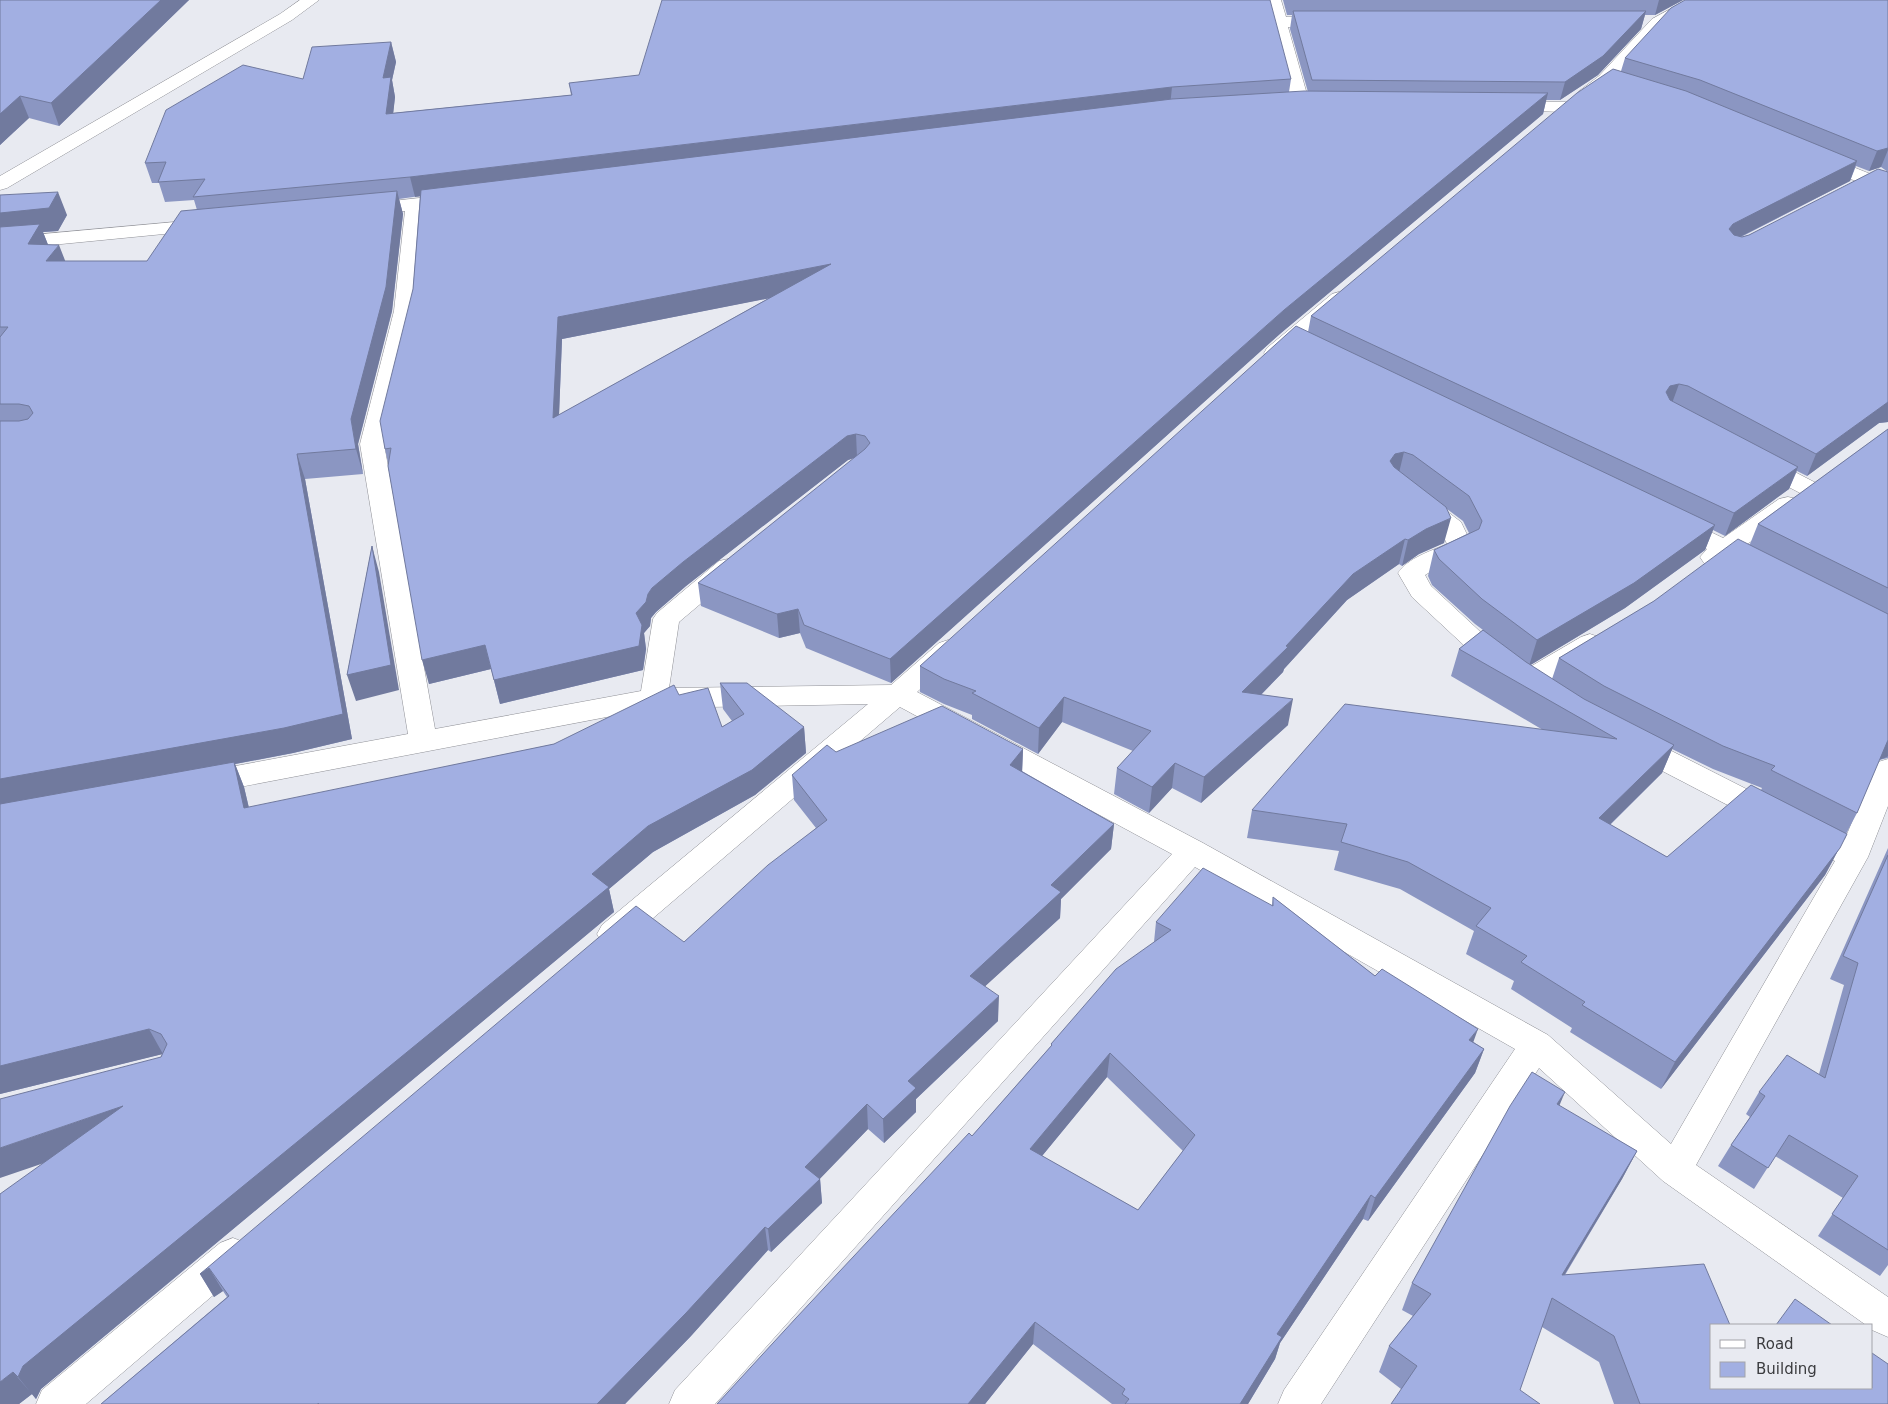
<svg xmlns="http://www.w3.org/2000/svg" width="1888" height="1404" font-family="'DejaVu Sans',sans-serif">
<style>
.lines{fill:none;stroke-linecap:round;stroke-linejoin:round}
.service-casing{stroke:#8f9096;stroke-width:1}
.minor-casing{stroke:#8f9096;stroke-width:1}
.service{fill:#fff;fill-rule:evenodd}
.minor{fill:#fff;fill-rule:evenodd}
.wall{fill:#8b96c2;fill-rule:evenodd}
.shaded-wall{fill:#717a9e}
.building{fill:#a2afe2;stroke:#717a9e;fill-rule:evenodd}
</style>
<rect width="100%" height="100%" fill="#e8eaf1"/>
<g class="lines">
<!-- service casing -->
<g class="service-casing">
<path id="service" d="M1760 456 1768 458 1818 484 1822 489 1818 494 1810 496 1802 494 1752 468 1748 463 1752 458Z"/>
</g>
<!-- minor casing -->
<g class="minor-casing">
<path id="minor" d="M300 0H319L292 20 7 188 0 190V176L280 14Z
M1265 0H1281L1286 17H1329L1335 19 1337 22 1335 25 1329 27H1288L1310 105 1307 109 1301 110 1295 109 1292 105Z
M1687 0H1707L1705 3C1692 10 1675 16 1664 26 1643 42 1609 103 1581 96L1578 92 1599 76 1652 19Z
M1506 101 1565 102 1571 103 1574 107 1571 111 1565 112 1500 110 1497 106 1500 102Z
M1818 153 1888 181V194L1811 163 1809 159 1811 155Z
M456 194 463 196 466 200 463 204 424 209 416 311 384 444 435 729 641 691 653 619 657 613 719 561 728 559 737 561 741 567 737 573 679 622 669 688 891 685 939 643 948 640 957 643 961 649 957 655 917 692 1203 843 1548 1035 1671 1144 1835 861 1624 751 1620 744 1624 737 1634 734 1644 737 1845 839 1874 769 1878 762 1888 759V806L1868 857 1696 1165 1888 1297V1337L1872 1330V1325H1866L1663 1181 1539 1068 1321 1404H1278L1284 1390 1515 1049 1195 867 715 1404H669L675 1390 1172 854 900 707 624 943 613 946 602 943 597 934 602 925 868 704 654 708 203 794 193 790 189 783 193 776 203 772 408 734 360 444 394 311 405 211 365 216 358 214 355 210 358 206 365 204Z
M208 219 215 221 218 225 215 229 0 250V238Z
M1339 292 1346 294 1349 298 1346 302 1283 358 1275 360 1267 358 1264 353 1267 348 1332 294Z
M1419 495 1428 497 1461 522 1473 547 1470 553 1442 565 1425 575 1431 586 1487 638 1509 655 1513 661 1509 667 1500 670 1491 667 1469 650 1412 597 1398 573C1408 558 1431 551 1447 544L1441 531 1410 507 1407 502 1410 497Z
M1788 497 1797 499 1800 504 1797 509 1743 547 1768 559 1772 565 1768 571 1759 573 1750 571 1727 559 1713 565 1704 563 1700 557 1707 549 1666 529 1663 524 1666 519 1675 516 1684 519 1723 538 1779 499Z
M1590 634 1599 637 1603 643 1599 649 1538 688 1528 690 1518 688 1514 681 1518 674 1581 637Z
M233 1238 246 1243 251 1255 246 1267 86 1404H36L42 1390 220 1243Z"/>
</g>
<!-- service -->
<use href="#service" class="service"/>
<!-- minor -->
<use href="#minor" class="minor"/>
</g>
<!-- wall -->
<path class="wall" d="M0 0H189L59 126 29 118 0 145Z
M1283 0H1683L1655 15H1645L1641 29 1598 75 1560 100H1546L1543 114 1281 333 891 683 806 648 800 633 779 638 701 606 698 583 855 458 848 460 686 586 656 612 651 618 650 626 644 633 646 649 643 670 500 704 491 669 429 684 388 463 385 449 413 289 420 196 399 199 403 214 392 311 358 444 363 474 305 479 352 739 293 753 235 764 244 787 249 808 554 744 679 695 722 727 732 721 723 709 720 683 804 727 806 753 755 795 653 852 609 889 614 912 41 1389 36 1399 32 1394 19 1404H0L44 1163 161 1057 162 1054 0 1094V195L67 215 58 231 43 232 48 245 65 261H147L197 210 194 200 165 202 159 183H152L145 163 303 79 391 42 396 62 392 80 395 97 393 113 571 95 569 83 1291 79 1289 92H1308L1290 29 1292 15H1287ZM769 298 559 415 562 339Z
M1888 0V172L1881 167 1869 171 1856 166 1850 181 1741 237 1749 235 1888 172V422L1879 423 1807 476 1797 471 1789 489 1725 536 1713 530 1705 550 1625 608 1530 665 1552 679 1559 658 1750 544 1758 524 1888 429V758L1879 760 1857 813 1846 834 1832 862 1825 875 1661 1089 1570 1032 1572 1028 1511 989 1514 981 1466 954 1474 931 1400 889 1334 870 1339 851 1247 838 1252 810 1543 730 1451 676 1459 649 1483 630 1475 624 1432 585 1428 576 1434 550 1469 533 1463 521 1447 509 1444 543 1419 554 1402 566 1399 564 1347 600 1284 669 1283 672 1261 695 1288 725 1201 803 1172 788 1149 813 1114 794 1117 768 1133 751 1062 722 1038 754 972 719V715L944 704 920 692V666L1308 332 1311 316 1621 71 1625 58ZM1672 749 1713 769 1762 788 1761 790 1667 857 1610 825 1662 773Z
M1023 749 1022 771 1114 824 1111 849 1061 899 1060 918 985 986 998 1021 916 1099V1112L884 1143 868 1129 820 1178 822 1203 771 1252 768 1250 691 1336 625 1404H101L227 1297 223 1291 214 1297 200 1274 684 942 816 828 794 800 792 775 836 752Z
M1888 848V1265L1880 1276 1818 1236 1843 1198 1775 1156 1754 1189 1718 1166 1731 1145 1750 1117 1746 1114 1759 1092 1819 1074 1844 985 1830 979Z
M1273 897 1375 976 1484 1049 1475 1073 1368 1221 1363 1219 1280 1343 1275 1359 1248 1404H1112L1033 1344 985 1404H717L972 1136 1051 1046V1044L1154 942 1156 922 1272 905ZM1107 1077 1183 1151 1138 1210 1042 1156Z
M1559 1106 1637 1151 1622 1179 1565 1275 1712 1388 1888 1404H1614L1599 1362 1542 1327 1401 1389 1379 1372 1389 1346 1413 1316 1402 1310 1412 1283Z"/>
<!-- shaded-wall -->
<path class="shaded-wall" d="M161 0H189L59 126 51 103Z
M1659 0H1683L1655 15Z
M1646 11 1641 29 1598 75 1560 100 1565 82Z
M391 42 396 62 392 80 395 97 391 134 386 114 383 78Z
M1172 87 1170 106 415 197 410 177Z
M1548 93 1543 114 1281 333 891 683 890 659 1284 310Z
M20 96 29 118 0 145V114Z
M1888 148V150L1881 167 1869 171 1877 151Z
M1857 161 1850 181 1726 244 1729 229 1733 224Z
M397 191 403 214 392 311 358 444 363 474 356 449 351 419Z
M58 192 67 215 58 231 43 232 49 247 38 268 0 237V213Z
M59 245 68 268 46 261Z
M831 264 832 286 562 339 558 441 553 418 558 317Z
M1679 384 1671 406 1666 392 1670 386Z
M1888 402V422L1879 423 1807 476 1816 454Z
M856 434 857 457 848 460 686 586 656 612 651 618 650 626 644 633 646 649 643 670 500 704 494 680 636 613 652 588 683 562 847 436Z
M1404 452 1398 477 1390 461 1395 454Z
M297 454 305 479 352 739 293 753 235 764 244 787 255 834 0 807V779Z
M1798 467 1789 489 1725 536 1734 513Z
M1451 518 1444 543 1419 554 1402 566 1408 540 1426 529Z
M1715 525 1705 550 1625 608 1529 666 1537 640Z
M1405 539 1399 564 1347 600 1284 669 1283 672 1238 718 1242 692 1353 574Z
M372 546 379 572 399 690 356 701 347 675Z
M798 609 800 633 779 638 777 614Z
M485 645 491 669 429 684 422 660Z
M1064 697 1062 722 1038 754 1039 728Z
M1293 699 1288 725 1201 803 1204 777Z
M804 727 806 753 755 795 653 852 609 889 614 912 41 1389 36 1399 18 1377 23 1366 592 874 648 826Z
M1888 740V756L1887 757 1876 761Z
M1674 745 1662 773 1588 846 1599 818Z
M1023 749 1022 775 1010 765Z
M1175 763 1172 788 1149 813 1152 787Z
M1114 824 1111 849 1061 899 1060 918 969 1001 970 976 1051 885Z
M1847 834 1825 875 1661 1089 1675 1062Z
M999 996 998 1021 916 1099V1112L884 1143 883 1119 908 1081Z
M149 1029 163 1054 0 1094V1066Z
M1478 1029 1469 1054V1040Z
M1484 1049 1475 1073 1368 1221 1375 1198Z
M1110 1053 1107 1077 1028 1173 1030 1149Z
M1565 1092 1553 1121 1557 1104Z
M867 1104 868 1129 815 1184 820 1179 822 1203 771 1252 768 1229 805 1167Z
M123 1106 138 1131 0 1178V1148Z
M1637 1151 1622 1179 1548 1302 1562 1275Z
M1371 1195 1363 1219 1280 1343 1275 1359 1248 1404H1240L1277 1334Z
M765 1227 768 1250 691 1336 625 1404H597Z
M209 1268 223 1291 214 1297 200 1274Z
M1035 1322 1033 1344 985 1404H968Z
M13 1372 32 1394 19 1404H0V1382Z"/>
<!-- building -->
<path class="building" d="M0 0H161L51 103 20 96 0 114Z
M662 0H1270L1291 79 1172 87 410 177 193 197 205 179 158 182 166 162 145 163 166 110 243 65 303 79 312 47 391 42 383 78 391 77 386 114 572 95 569 83 639 75Z
M1685 0H1888V148L1877 151 1700 80 1625 58 1671 8Z
M1293 11H1646L1603 56 1565 82 1312 80Z
M1613 69 1686 91 1857 161 1733 224 1729 229 1734 235 1742 237 1749 235 1878 169 1888 172V402L1816 454 1688 386 1679 384 1670 386 1666 392 1670 400 1798 467 1734 513 1311 316 1577 93Z
M1304 91 1548 93 1284 310 890 659 804 625 798 609 777 614 698 583 865 449 870 443 865 436 856 434 847 436 683 562 652 588 648 594 646 602 636 613 642 625 639 646 494 680 485 645 422 660 388 466 391 448 385 449 380 421 413 289 421 190 1172 99ZM831 264 553 418 558 317Z
M397 191 386 287 351 419 356 449 297 454 343 714 284 728 0 779V421H19L28 419 33 413 29 406 19 404H0V337L8 327H0V227L40 224 28 244 59 245 46 261H147L181 211Z
M58 192 49 208 0 213V195Z
M1296 326 1715 525 1634 583 1537 640 1482 599 1439 559 1434 550 1479 529 1482 521 1469 496 1413 455 1404 452 1395 454 1390 461 1394 467 1446 507 1451 518 1426 529 1408 540 1405 539 1353 574 1286 646 1288 647 1242 692 1293 699 1204 777 1175 763 1152 787 1117 768 1151 731 1064 697 1039 728 972 693 976 691 944 679 920 666Z
M1888 429V588L1758 524Z
M1738 539 1888 614V740L1857 813 1771 770 1775 766 1723 746 1604 686 1559 658 1654 601Z
M372 546 391 665 347 675Z
M1483 630 1526 662 1584 699 1674 745 1599 818 1667 857 1751 785 1847 834 1840 848 1675 1062 1582 1005 1585 1002 1521 962 1527 956 1476 926 1491 908 1408 862 1341 842 1347 824 1252 810 1345 704 1617 739 1459 649Z
M720 683H747L804 727 752 770 648 826 592 874 609 887 23 1366 18 1377 13 1372 0 1382V1194L123 1106 0 1148V1099L161 1057 167 1044 161 1034 149 1029 0 1066V804L234 762 244 808 554 744 674 685 679 695 708 688 722 727 744 714Z
M942 706 1023 749 1010 765 1114 824 1051 885 1061 892 970 976 999 996 908 1081 916 1088 883 1119 867 1104 805 1167 820 1179 768 1229 765 1227 686 1313 597 1404H319L318 1403V1404H101L229 1296 209 1268 200 1274 636 906 684 942 768 865 827 820 792 775 827 745 836 752Z
M1888 855V1250L1832 1214 1858 1176 1789 1135 1768 1168 1731 1145 1765 1096 1759 1092 1787 1055 1825 1078 1858 963 1843 956Z
M1203 868 1273 906V897L1375 976 1382 969 1478 1029 1469 1040 1484 1049 1375 1198 1371 1195 1277 1334 1282 1337 1240 1404H1125L1129 1399 1122 1394 1125 1389 1035 1322 968 1404H717L796 1318 969 1133 972 1136 1052 1045 1051 1044 1116 969 1171 930 1156 922ZM1110 1053 1195 1135 1138 1210 1030 1149Z
M1532 1072 1565 1092 1557 1104 1637 1151 1562 1275 1704 1264 1730 1325H1712V1388H1872V1353L1888 1364V1404H1640L1614 1336 1552 1298 1520 1390 1540 1404H1391L1417 1366 1389 1346 1431 1294 1412 1283 1510 1106Z
M1795 1299 1832 1325H1776Z"/>
<!-- legend -->
<rect x="1710" y="1324" width="162" height="65" fill="#e8eaf1" stroke="#a3a4aa"/>
<rect x="1720" y="1340" width="25" height="8" fill="#ffffff" stroke="#a3a4aa"/>
<text x="1756" y="1349" font-size="15" fill="#3b3c3f">Road</text>
<rect x="1720" y="1362" width="25" height="15" fill="#a2afe2" stroke="#a3a4aa"/>
<text x="1756" y="1374" font-size="15" fill="#3b3c3f">Building</text>
</svg>
